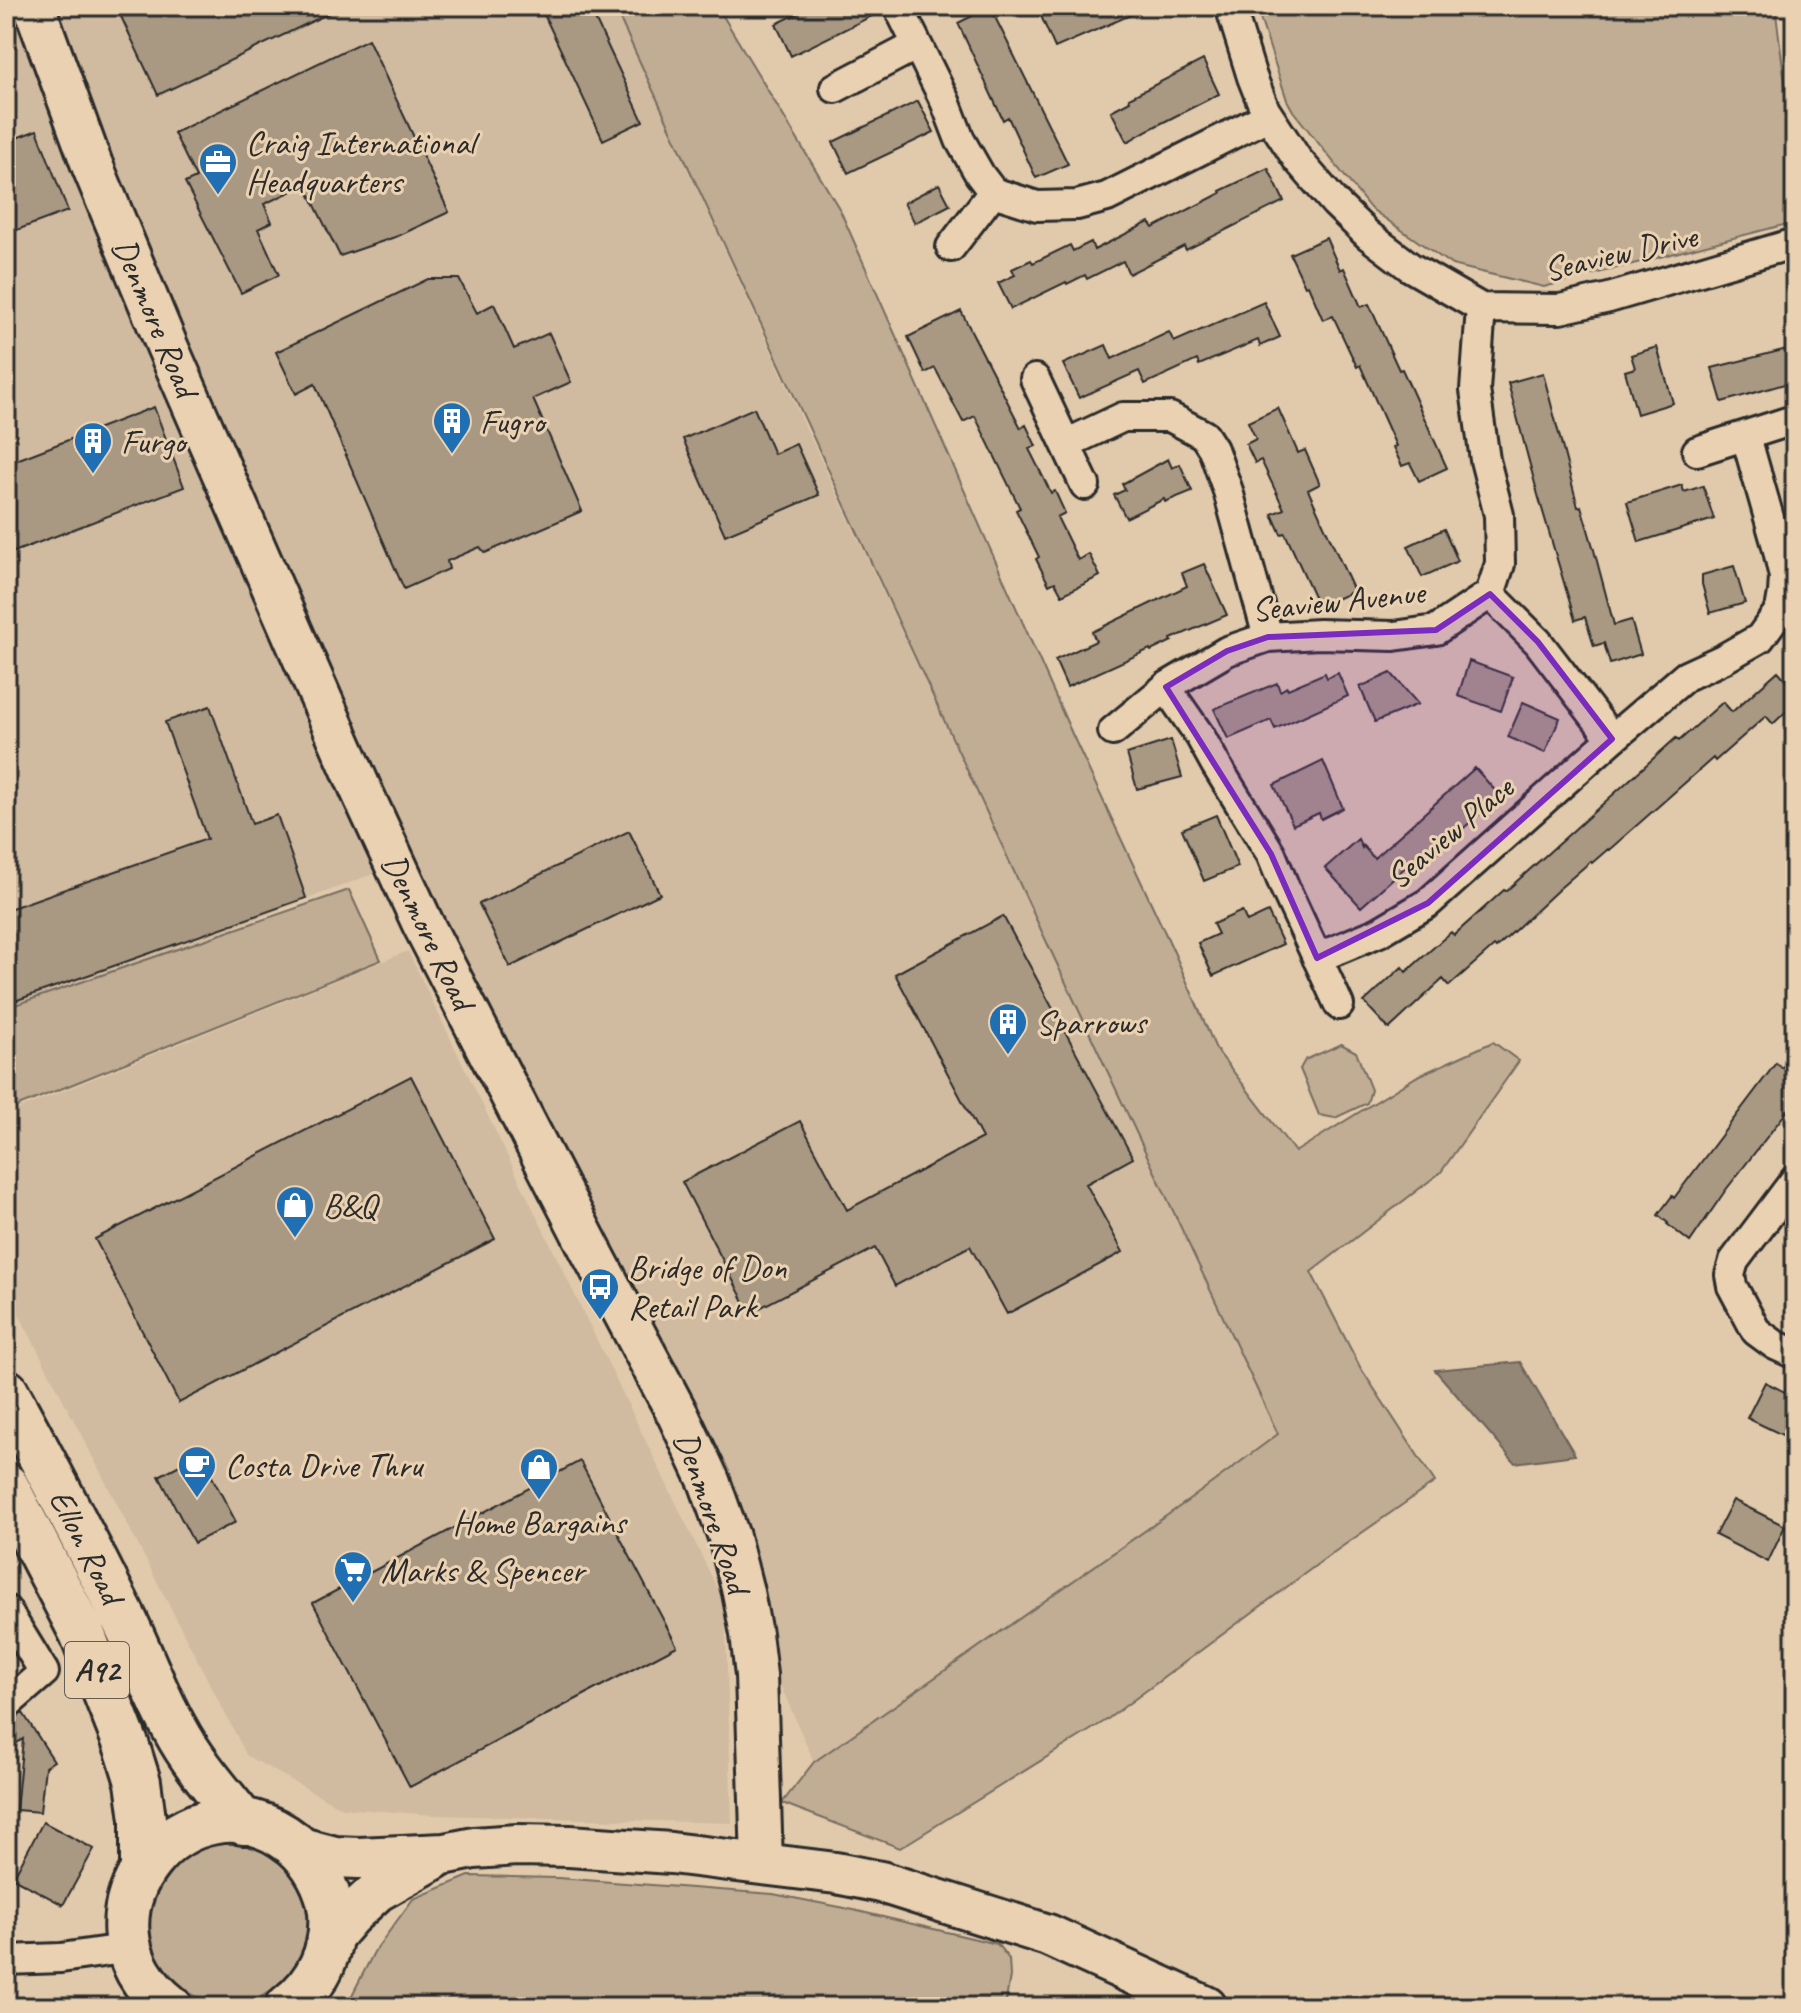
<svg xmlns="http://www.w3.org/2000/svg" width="1801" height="2013" font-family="Caveat,sans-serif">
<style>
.built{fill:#d0bba0}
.green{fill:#c0ad94;stroke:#766c60;stroke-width:2}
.water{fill:#948776;stroke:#6a6258;stroke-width:2}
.building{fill:#a99983;stroke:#2b2b2b;stroke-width:2}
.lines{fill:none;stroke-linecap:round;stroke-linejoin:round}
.street-casing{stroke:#2b2b2b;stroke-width:34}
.secondary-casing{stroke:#2b2b2b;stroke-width:46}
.primary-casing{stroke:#2b2b2b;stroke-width:50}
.street{stroke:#e9d1b1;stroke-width:28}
.secondary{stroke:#e9d1b1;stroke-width:40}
.primary{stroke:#e9d1b1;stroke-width:44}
.marked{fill:#7b2cbf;fill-opacity:0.2;stroke:#7b2cbf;stroke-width:6;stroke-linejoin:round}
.labels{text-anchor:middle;stroke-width:6;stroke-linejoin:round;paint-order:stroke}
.shield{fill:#e9d1b1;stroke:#645d53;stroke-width:2}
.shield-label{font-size:32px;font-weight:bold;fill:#2b2b2b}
.poi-label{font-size:34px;fill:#2b2b2b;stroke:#e9d1b1;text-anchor:start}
.street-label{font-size:34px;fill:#2b2b2b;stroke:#e9d1b1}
</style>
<rect width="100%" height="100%" fill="#e1caac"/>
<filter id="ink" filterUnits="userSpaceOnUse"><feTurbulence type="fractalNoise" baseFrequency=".0125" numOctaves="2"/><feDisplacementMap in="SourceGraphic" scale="16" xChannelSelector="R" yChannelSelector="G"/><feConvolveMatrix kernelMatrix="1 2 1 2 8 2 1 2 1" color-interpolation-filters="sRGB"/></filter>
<g filter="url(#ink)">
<!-- built -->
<path class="built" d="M6 6H614L807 430 1279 1437 814 1762 417 857 6 1015Z
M408 951 725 1604 732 1823 433 1815 342 1808 247 1756 6 1289V1114Z"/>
<!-- green -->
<path class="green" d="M614 6H717L840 210 1073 736 1174 952 1216 1049 1295 1152 1416 1077 1493 1042 1519 1061 1441 1172 1311 1272 1360 1367 1435 1482 1330 1555 1105 1721 900 1848 782 1803 814 1762 1189 1500 1278 1434 1042 932Z
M1256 6H1775L1785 83 1795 118V222L1544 287 1452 265 1370 208 1293 111 1287 100Z
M349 890 381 960 6 1111V1008Z
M1341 1044 1356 1052 1371 1090 1367 1103 1335 1118 1319 1115 1300 1069 1305 1060Z
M148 1923a80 80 0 1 1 160 0a80 80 0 1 1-160 0Z
M469 1876 558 1878 773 1894 845 1908 997 1944 1009 1959 1010 1976 1005 2007H346L374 1952 413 1899Z"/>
<!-- water -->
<path class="water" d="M1520 1362 1575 1455 1515 1463 1435 1370Z"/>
<!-- building -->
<path class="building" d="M116 6H344L158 95Z
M540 6H589L643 121 603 140Z
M813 6H881L882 11 791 56 776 24Z
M1065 6H1151L1055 48 1041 16Z
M990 7 1068 164 1036 178 1008 117 1003 120 958 23Z
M368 39 449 212 398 236 340 256 305 185 264 204 272 222 258 229 279 275 241 293 185 183 196 178 174 133Z
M1203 60 1219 94 1146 131 1127 142 1111 111 1130 101 1129 98Z
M918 101 934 132 848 173 833 142Z
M37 130 68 211 6 234V142Z
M1268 168 1284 201 1186 250 1184 246 1129 274 1123 261 1087 279 1085 275 1067 284 1066 282 1011 309 998 283 1015 275 1012 269 1031 260 1033 263 1070 245 1073 251 1091 242 1094 250 1149 222 1153 228 1221 193 1220 191Z
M939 184 950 205 915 223 904 203Z
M1326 238 1340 270 1344 268 1361 307 1369 304 1399 370 1402 369 1447 468 1419 481 1410 463 1402 466 1393 447 1396 446 1360 365 1357 367 1333 316 1323 320 1308 285 1305 286 1290 254Z
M428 279H459L477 313 494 304 514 349 549 333 571 382 533 399 582 511 485 553 480 547 447 561 449 569 404 589 315 384 296 394 276 352Z
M1264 302 1280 337 1260 346 1258 340 1199 365 1197 360 1145 384 1139 371 1079 398 1063 364 1106 345 1112 359 1169 332 1174 342Z
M961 311 1021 428 1026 425 1036 446 1029 449 1051 493 1055 491 1065 513 1057 517 1078 560 1089 554 1100 576 1062 595 1055 582 1049 585 1036 559 1039 557 1016 510 1020 508 975 416 963 422 935 368 925 373 908 337Z
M1657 347 1673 403 1637 414 1625 371 1635 368 1631 355Z
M1795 347V381L1722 402 1712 368Z
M1543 373 1578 507 1581 506 1594 550 1614 625 1631 620 1641 654 1610 664 1604 643 1594 646 1585 617 1575 620 1538 495 1508 383Z
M154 407 184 487 6 555V464Z
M754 408 774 454 796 444 819 495 725 535 683 439Z
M1278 408 1298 453 1305 450 1320 484 1308 490 1354 591 1319 607 1285 533 1281 534 1272 514 1284 509 1261 460 1255 463 1246 444 1256 439 1248 422Z
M1168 459 1172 468 1180 464 1192 491 1165 502 1164 499 1126 518 1114 495 1125 490 1122 484Z
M1682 485 1684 492 1703 486 1714 519 1639 542 1627 502Z
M1444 529 1458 561 1422 577 1408 546Z
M1204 564 1227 615 1171 639 1172 641 1151 651 1150 649 1067 687 1055 660 1096 641 1092 632 1187 586 1182 573Z
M1734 566 1745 603 1710 613 1702 584V575Z
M1469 661 1513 677 1501 711 1458 696Z
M1778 671 1795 690V703L1773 724 1766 716 1715 761 1713 758 1609 850 1608 849 1592 863 1591 861 1560 888 1496 948 1494 946 1449 986 1443 979 1389 1029 1364 1002 1402 967 1406 972 1451 932 1454 935 1504 890 1506 891 1676 738 1679 741 1723 702 1732 712Z
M1325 673 1327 678 1338 673 1348 696 1275 729 1271 720 1228 739 1214 709 1277 683 1280 691 1287 687 1288 689Z
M1391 673 1418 704 1375 722 1360 687Z
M1523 702 1560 718 1545 753 1508 737Z
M210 706 252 824 277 815 306 898 6 1004V910L207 839 165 722Z
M1171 740 1182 777 1137 789 1127 754Z
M1323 761 1343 808 1321 819 1319 813 1293 825 1274 785Z
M1475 768 1500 796 1415 871 1409 864 1361 907 1325 868 1358 839 1362 848 1363 846 1374 858Z
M1216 815 1238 867 1204 881 1182 829Z
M629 831 660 894 510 967 479 904Z
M1242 911 1247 922 1268 912 1283 944 1213 976 1198 943 1218 934 1213 924Z
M1003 916 1133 1158 1086 1184 1123 1252 1007 1314 970 1246 895 1286 875 1248 750 1313 682 1182 800 1121 847 1210 982 1138 895 974Z
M1795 1050V1101L1725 1191 1690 1242 1667 1224 1668 1223 1658 1215 1672 1196 1674 1198 1776 1063 1782 1068Z
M411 1076 495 1239 179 1403 95 1239Z
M1765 1382 1795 1397V1441L1747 1418Z
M200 1454 236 1522 194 1543 159 1476Z
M580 1461 677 1646 410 1787 313 1603Z
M1733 1500 1785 1526 1768 1562 1715 1535Z
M23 1713 54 1761 45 1767 40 1812 16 1810 23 1739 6 1750V1724Z
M43 1822 94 1849 63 1905 13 1878Z"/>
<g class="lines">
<!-- street casing -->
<g class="street-casing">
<path id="street" d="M898 6 945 101 960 140 980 175 993 192 1037 206 1077 205 1107 197 1268 116
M1230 6 1252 77 1265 110 1297 159 1335 203 1368 235 1410 267 1481 308 1560 309 1609 298 1795 243
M835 88 917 45
M951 247 993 192
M1035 379 1085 485
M1066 444 1123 417H1170L1204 435 1213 449 1228 491 1268 637
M1697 451 1787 422
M1490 594 1538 642 1612 739
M1166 687 1200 736 1216 765 1271 854 1285 888 1339 1005
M1113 731 1166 687 1227 651 1268 637 1319 634 1394 636 1436 630 1490 594 1500 564 1499 515 1485 460 1475 390 1481 308
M1317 958 1379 932 1428 903 1612 739 1686 676 1723 659 1760 638 1780 610 1783 593 1784 577 1777 546 1746 437
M1795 1180 1734 1261 1730 1275 1732 1286 1756 1331 1775 1345 1795 1354
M6 1610 44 1672 6 1705
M6 1960 61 1958 130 1948"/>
</g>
<!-- secondary casing -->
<g class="secondary-casing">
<path id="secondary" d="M34 6 92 165 167 346 361 790 423 924 589 1247 678 1415 709 1481 729 1537 743 1592 751 1634 756 1675 762 1863
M297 1847 335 1857 359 1858 444 1854 474 1848 517 1845 569 1846 671 1853 836 1873 881 1882 1048 1935 1206 2007
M331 1938 350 1916 377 1891 434 1859"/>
</g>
<!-- primary casing -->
<g class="primary-casing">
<path id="primary" d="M6 1392C46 1465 84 1539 121 1613 140 1651 154 1692 175 1729 193 1763 219 1792 243 1822
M6 1486 82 1633 127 1747 138 1782 143 1819V1867
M170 2007C56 1919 189 1759 294 1844 314 1861 328 1886 331 1912 334 1950 318 1984 288 2007"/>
</g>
<!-- street -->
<use href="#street" class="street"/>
<!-- secondary -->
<use href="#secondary" class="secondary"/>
<!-- primary -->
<use href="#primary" class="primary"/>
</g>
</g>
<!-- marked area -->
<path class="marked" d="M1490 594 1538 642 1612 739 1428 903 1317 958 1271 854 1166 687 1227 651 1268 637 1436 630Z"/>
<!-- icons -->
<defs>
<g id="office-pin" transform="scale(2)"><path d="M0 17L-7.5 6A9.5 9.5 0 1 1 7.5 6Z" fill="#1f6fb2" stroke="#e9d1b1"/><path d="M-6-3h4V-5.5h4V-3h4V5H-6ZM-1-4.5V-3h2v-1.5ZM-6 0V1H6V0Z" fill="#fff"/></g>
<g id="building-pin" transform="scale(2)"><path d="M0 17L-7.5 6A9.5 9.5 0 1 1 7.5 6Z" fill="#1f6fb2" stroke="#e9d1b1"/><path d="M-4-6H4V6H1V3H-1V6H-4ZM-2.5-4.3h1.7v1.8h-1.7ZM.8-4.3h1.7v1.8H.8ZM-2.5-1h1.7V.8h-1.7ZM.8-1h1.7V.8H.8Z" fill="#fff"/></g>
<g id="shop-pin" transform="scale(2)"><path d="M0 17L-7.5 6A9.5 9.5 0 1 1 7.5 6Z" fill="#1f6fb2" stroke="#e9d1b1"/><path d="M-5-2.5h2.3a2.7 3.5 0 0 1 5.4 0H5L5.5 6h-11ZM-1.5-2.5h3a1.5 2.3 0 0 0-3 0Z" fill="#fff"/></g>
<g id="bus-pin" transform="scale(2)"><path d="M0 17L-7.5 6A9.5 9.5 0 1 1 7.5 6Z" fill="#1f6fb2" stroke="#e9d1b1"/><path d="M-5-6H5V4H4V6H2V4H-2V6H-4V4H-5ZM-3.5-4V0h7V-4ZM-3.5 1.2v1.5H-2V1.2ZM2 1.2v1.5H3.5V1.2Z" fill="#fff"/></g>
<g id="cafe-pin" transform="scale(2)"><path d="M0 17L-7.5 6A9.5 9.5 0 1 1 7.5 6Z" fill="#1f6fb2" stroke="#e9d1b1"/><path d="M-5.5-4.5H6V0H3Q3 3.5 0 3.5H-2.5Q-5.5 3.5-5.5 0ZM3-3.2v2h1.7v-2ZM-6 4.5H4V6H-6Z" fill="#fff"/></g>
<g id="supermarket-pin" transform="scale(2)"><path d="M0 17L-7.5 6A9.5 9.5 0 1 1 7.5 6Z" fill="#1f6fb2" stroke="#e9d1b1"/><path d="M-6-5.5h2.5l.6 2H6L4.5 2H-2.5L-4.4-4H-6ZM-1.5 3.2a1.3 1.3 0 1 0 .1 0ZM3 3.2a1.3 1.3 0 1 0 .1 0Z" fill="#fff"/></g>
</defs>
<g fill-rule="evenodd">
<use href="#office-pin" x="218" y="162"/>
<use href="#building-pin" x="452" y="421"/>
<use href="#building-pin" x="93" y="441"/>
<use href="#building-pin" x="1008" y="1022"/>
<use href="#shop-pin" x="295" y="1205"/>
<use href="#bus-pin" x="600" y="1287"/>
<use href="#cafe-pin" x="197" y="1465"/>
<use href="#shop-pin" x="539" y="1467"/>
<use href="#supermarket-pin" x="353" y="1570"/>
</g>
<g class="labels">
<!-- shield labels -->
<rect class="shield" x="65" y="1642" width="64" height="56" rx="6"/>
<g class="shield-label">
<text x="97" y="1681">A92</text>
</g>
<!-- poi labels -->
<g class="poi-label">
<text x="246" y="154">Craig International<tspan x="246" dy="39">Headquarters</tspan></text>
<text x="480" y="433">Fugro</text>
<text x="121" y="453">Furgo</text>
<text x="1036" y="1034">Sparrows</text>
<text x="323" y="1217">B&amp;Q</text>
<text x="628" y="1279">Bridge of Don<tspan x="628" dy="39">Retail Park</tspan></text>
<text x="225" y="1477">Costa Drive Thru</text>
<text x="539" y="1534" text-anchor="middle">Home Bargains</text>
<text x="381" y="1582">Marks &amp; Spencer</text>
</g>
<!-- street labels -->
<g class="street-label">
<text transform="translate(1620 252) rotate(-13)" y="12">Seaview Drive</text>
<text transform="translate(156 317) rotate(67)" y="12">Denmore Road</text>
<text transform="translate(1338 600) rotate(-6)" y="12">Seaview Avenue</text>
<text transform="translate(1449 832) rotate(-40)" y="12">Seaview Place</text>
<text transform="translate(429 931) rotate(64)" y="12">Denmore Road</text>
<text transform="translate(713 1512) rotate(71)" y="12">Denmore Road</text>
<text transform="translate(87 1546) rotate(63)" y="12">Ellon Road</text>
</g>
</g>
<!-- margin -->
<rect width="1801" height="2013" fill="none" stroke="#e9d1b1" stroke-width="32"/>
<rect x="16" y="16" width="1769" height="1981" fill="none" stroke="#2b2b2b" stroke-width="3" filter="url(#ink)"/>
</svg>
